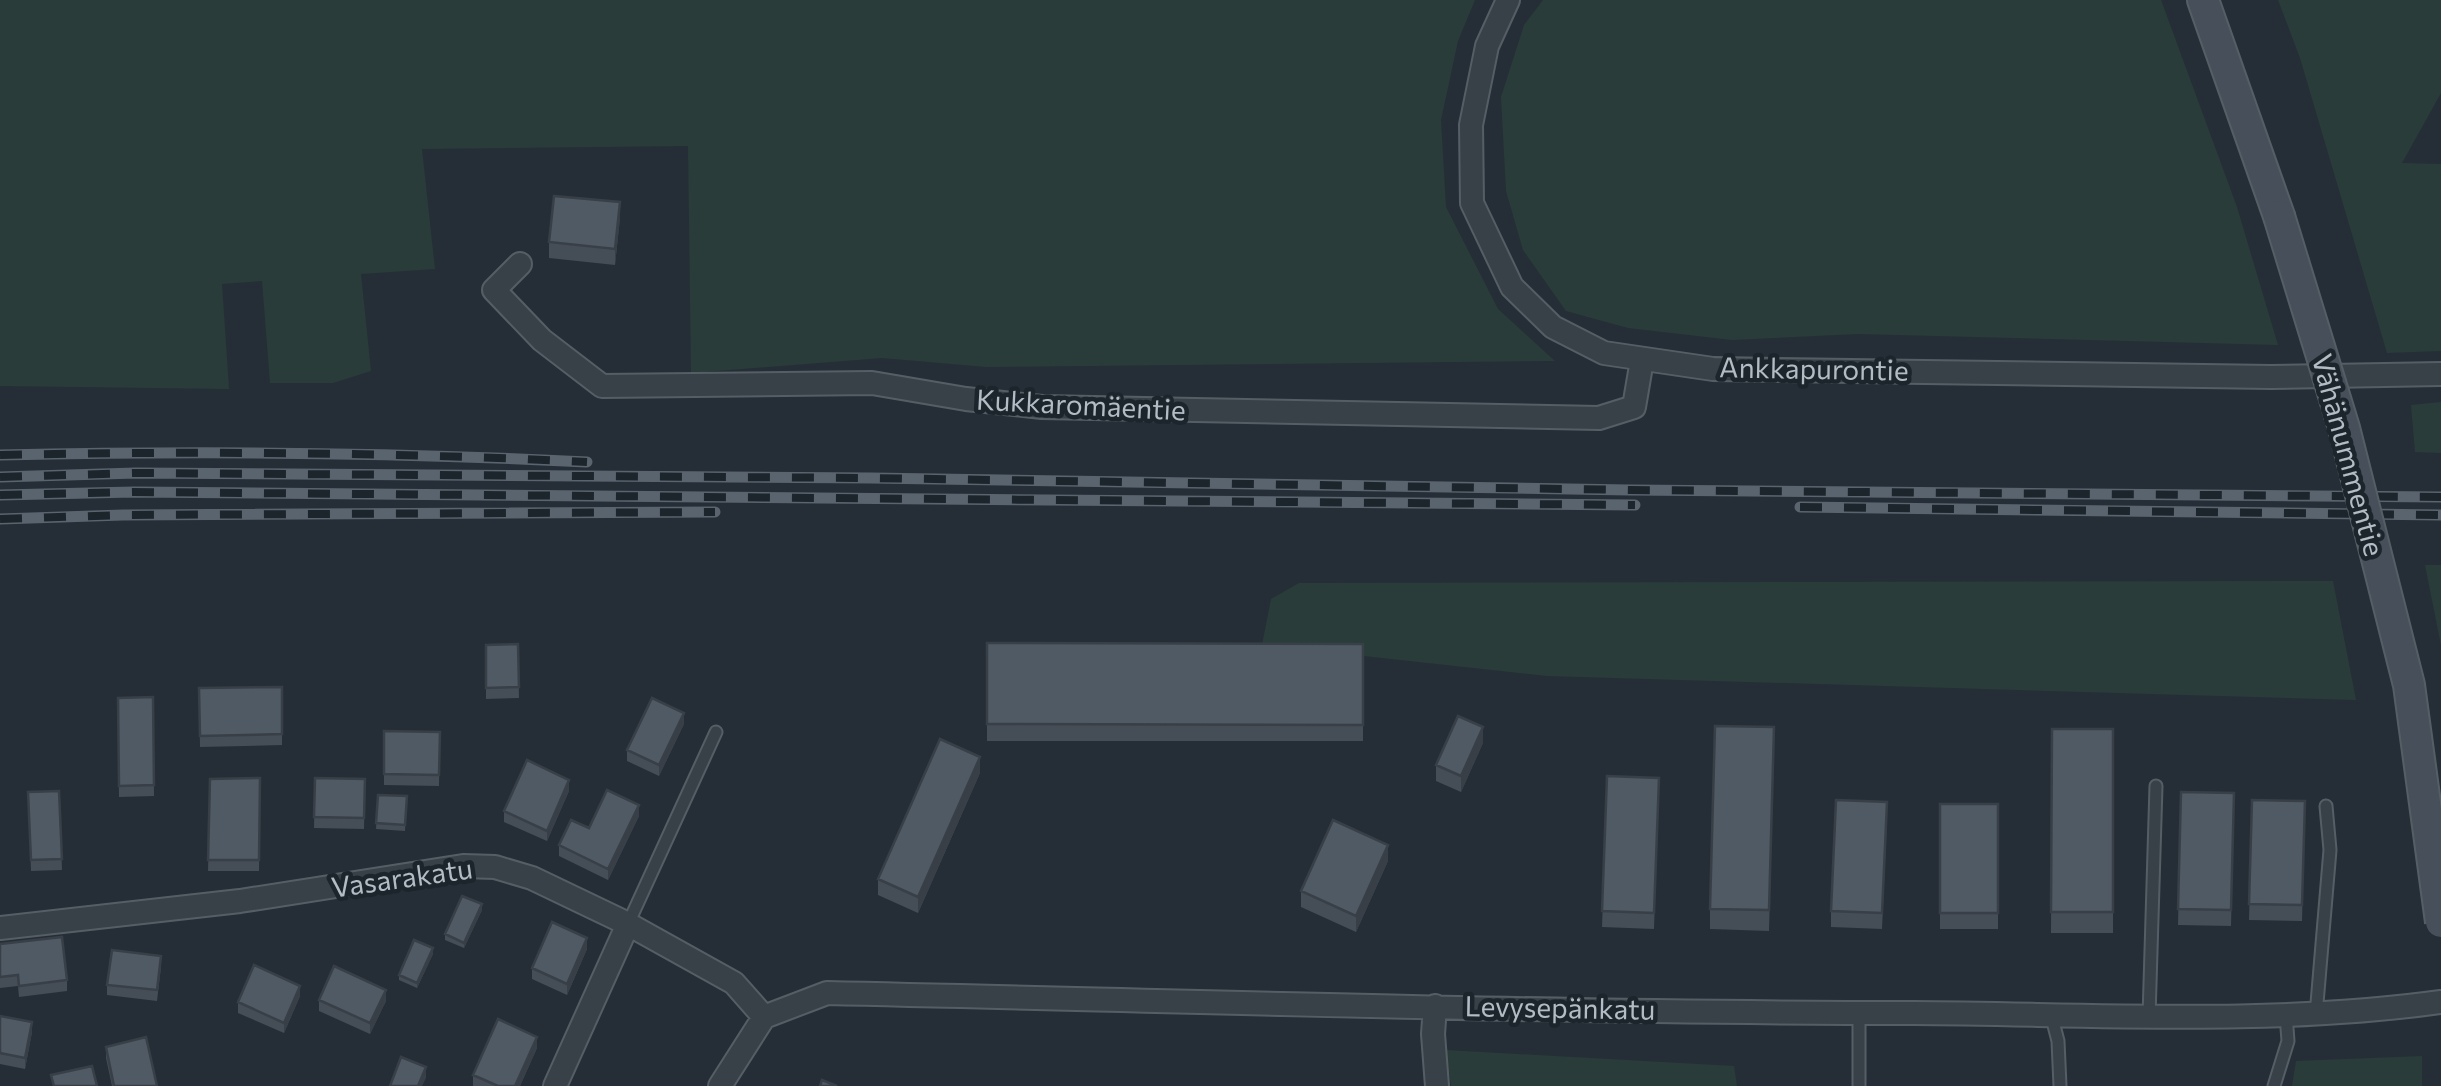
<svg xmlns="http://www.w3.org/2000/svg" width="2441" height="1086" font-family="Commissioner,sans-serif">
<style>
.green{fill:#293c3a}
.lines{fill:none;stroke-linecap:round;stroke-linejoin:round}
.service-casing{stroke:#565e65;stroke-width:15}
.minor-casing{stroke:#565e65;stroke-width:26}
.secondary-casing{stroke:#565e65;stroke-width:34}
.service{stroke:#384048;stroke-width:11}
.minor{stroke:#384048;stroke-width:22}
.secondary{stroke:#464f5a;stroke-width:30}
.rail-casing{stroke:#5a646e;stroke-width:11}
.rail{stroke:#1d252c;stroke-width:8;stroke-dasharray:22;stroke-linecap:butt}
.secondary-bridge-casing{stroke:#565e65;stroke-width:34;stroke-linecap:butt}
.secondary-bridge{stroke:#464f5a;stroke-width:30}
.wall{fill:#454d57}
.shaded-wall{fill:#383f47}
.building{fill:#505a65;stroke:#383f47;stroke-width:2.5}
.labels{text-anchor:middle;stroke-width:9;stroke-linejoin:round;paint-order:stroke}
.street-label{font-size:28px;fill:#b3bbc4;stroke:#1d252c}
</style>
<rect width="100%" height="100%" fill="#252e37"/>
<!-- green -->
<path class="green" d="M0 0H1475L1458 41 1441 120 1446 207 1498 309 1555 361 986 367 882 358 691 373 688 146 422 149 435 269 361 274 371 371 333 383H270L262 281 222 284 229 389 0 386Z
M1543 0H2161L2237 207 2278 345 1858 334 1732 340 1628 328 1566 311 1523 250 1506 191 1501 97 1524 25Z
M2278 0H2441V93L2402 163 2441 164V351L2387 353 2300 58Z
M2441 402V453L2415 452 2411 405Z
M2425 565H2441V645Z
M2333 581 2356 700 1547 676 1262 645 1271 599 1299 583Z
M1446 1050 1734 1066 1737 1086H1451Z
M2422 1056V1086H2292L2296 1061Z"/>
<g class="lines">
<!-- service casing -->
<g class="service-casing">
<path id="service" d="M628 924 716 732
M2051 1014 2058 1041 2060 1086
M2316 1015 2330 850 2326 806
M2149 1017 2156 786
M1859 1086V1013
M2274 1086 2288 1041 2286 1015"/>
</g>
<!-- minor casing -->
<g class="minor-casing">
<path id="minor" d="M1508 0 1487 46 1471 125 1472 203 1512 287 1553 327 1604 353 1713 369 2271 377 2441 374
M520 264 494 290 542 340 602 386 872 383 966 399 1042 407 1599 418 1634 407 1642 360
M0 928 240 901 463 866 495 867 532 878 628 924 734 983 764 1017
M1435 1006 1433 1034 1437 1086
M555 1086 628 924
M720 1086 764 1017 827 993C1189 1001 1552 1013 1914 1013 2090 1014 2267 1026 2441 1002"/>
</g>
<!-- secondary casing -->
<g class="secondary-casing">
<path id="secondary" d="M2203 0 2279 216"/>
</g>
<!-- service -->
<use href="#service" class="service"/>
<!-- minor -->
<use href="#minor" class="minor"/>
<!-- secondary -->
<use href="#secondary" class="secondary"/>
<!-- rail casing -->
<g class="rail-casing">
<path id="rail" d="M0 455C195 451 391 452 587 462
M0 477 136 473 871 478 1630 490 2441 497
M0 495 134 492 1635 505
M1800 507 2441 515
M0 519 123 515 715 512"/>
</g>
<!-- rail -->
<use href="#rail" class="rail"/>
<!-- secondary-bridge casing -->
<g class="secondary-bridge-casing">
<path id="secondary-bridge" d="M2279 216 2344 428 2409 685 2441 922"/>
</g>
<!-- secondary-bridge -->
<use href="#secondary-bridge" class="secondary-bridge"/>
</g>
<!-- wall -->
<path class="wall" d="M620 218 615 265 549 258V242Z
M987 643 1363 644V741H987Z
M518 644 519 698 486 699V645Z
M282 687V745L200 747 199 688Z
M153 697 154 796 119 797 118 698Z
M684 724 659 776 627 761V750Z
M2052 729H2113V933H2051Z
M384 731 440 732 439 786 384 785Z
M1483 743 1461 792 1436 781V765Z
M1774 748 1769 931 1710 929V909Z
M980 773 918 913 878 895V879Z
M1607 776 1659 778 1654 929 1602 927Z
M260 778 259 871H208L210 779Z
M315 778 365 779 364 829 314 828Z
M59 791 62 870 31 871 28 792Z
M569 791 547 841 504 822V811Z
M2181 792 2234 793 2231 926 2178 925Z
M378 795 407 796 405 831 376 829Z
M2252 800 2305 801 2302 921 2249 920Z
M1940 804H1998V929H1940Z
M639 816 608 880 559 856V845Z
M1887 818 1882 929 1831 927V911Z
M1388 861 1356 932 1301 907V891Z
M482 910 464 948 445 940V934Z
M0 944 67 980V991L19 997 18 986 0 988Z
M587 949 567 995 532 979V968Z
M433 954 417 988 399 980V975Z
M161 967 157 1001 107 995V985Z
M300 996 284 1033 238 1013V1002Z
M319 1000 386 1001 370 1034 319 1011Z
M0 1016 32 1032 25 1069 0 1064Z
M106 1047 157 1086H112L106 1058Z
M537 1048 520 1086H473V1075Z"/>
<!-- shaded-wall -->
<path class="shaded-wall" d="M620 202V218L615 265V249Z
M684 713V724L659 776V765Z
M1483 727V743L1461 792V776Z
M980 757V773L918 913V897Z
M569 780V791L547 841V831Z
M639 805V816L608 880V869Z
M1388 845V861L1356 932V916Z
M482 904V910L464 948V943Z
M587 938V949L567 995V984Z
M433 948V954L417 988V983Z
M300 986V996L284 1033V1023Z
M386 990V1001L370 1034V1023Z
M32 1022V1032L25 1069V1058Z
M537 1037V1048L520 1086H515Z
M426 1067V1078L422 1086H418Z"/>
<!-- building -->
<path class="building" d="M554 196 620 202 615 249 549 242Z
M987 643 1363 644V725L987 724Z
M518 644 519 687 486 688V645Z
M282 687V734L200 736 199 688Z
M153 697 154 785 119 786 118 698Z
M652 698 684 713 659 765 627 750Z
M1458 716 1483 727 1461 776 1436 765Z
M1715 726 1774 727 1769 910 1710 909Z
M2052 729H2113V912H2051Z
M384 731 440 732 439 775 384 774Z
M940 739 980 757 918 897 878 879Z
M527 760 569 780 547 831 504 811Z
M1607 776 1659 778 1654 913 1602 911Z
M260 778 259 860H208L210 779Z
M315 778 365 779 364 818 314 817Z
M607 790 639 805 608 869 559 845 571 820 589 828Z
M59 791 62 859 31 860 28 792Z
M2181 792 2234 793 2231 910 2178 909Z
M378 795 407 796 405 825 376 823Z
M1836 800 1887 802 1882 913 1831 911Z
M2252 800 2305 801 2302 905 2249 904Z
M1940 804H1998V913H1940Z
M1333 820 1388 845 1356 916 1301 891Z
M462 896 482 904 464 943 445 934Z
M552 922 587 938 567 984 532 968Z
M62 937 67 980 19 986 18 975 0 977V944Z
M414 940 433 948 417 983 399 975Z
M112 950 161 956 157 990 107 985Z
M254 965 300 986 284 1023 238 1002Z
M334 966 386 990 370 1023 319 1000Z
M0 1016 32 1022 25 1058 0 1053Z
M498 1019 537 1037 515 1086H498L473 1075Z
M146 1037 157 1086H114L106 1047Z
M401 1057 426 1067 418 1086H390Z
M92 1066 97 1086H54L51 1075Z
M822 1080 837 1086H820Z"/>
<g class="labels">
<!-- street labels -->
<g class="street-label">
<text transform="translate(1814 369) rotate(1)" y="10">Ankkapurontie</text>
<text transform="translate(1081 405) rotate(3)" y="10">Kukkaromäentie</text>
<text transform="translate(2348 455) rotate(75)" y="10">Vähänummentie</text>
<text transform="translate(402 878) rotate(-8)" y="10">Vasarakatu</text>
<text transform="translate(1560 1008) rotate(1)" y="10">Levysepänkatu</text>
</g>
</g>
</svg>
